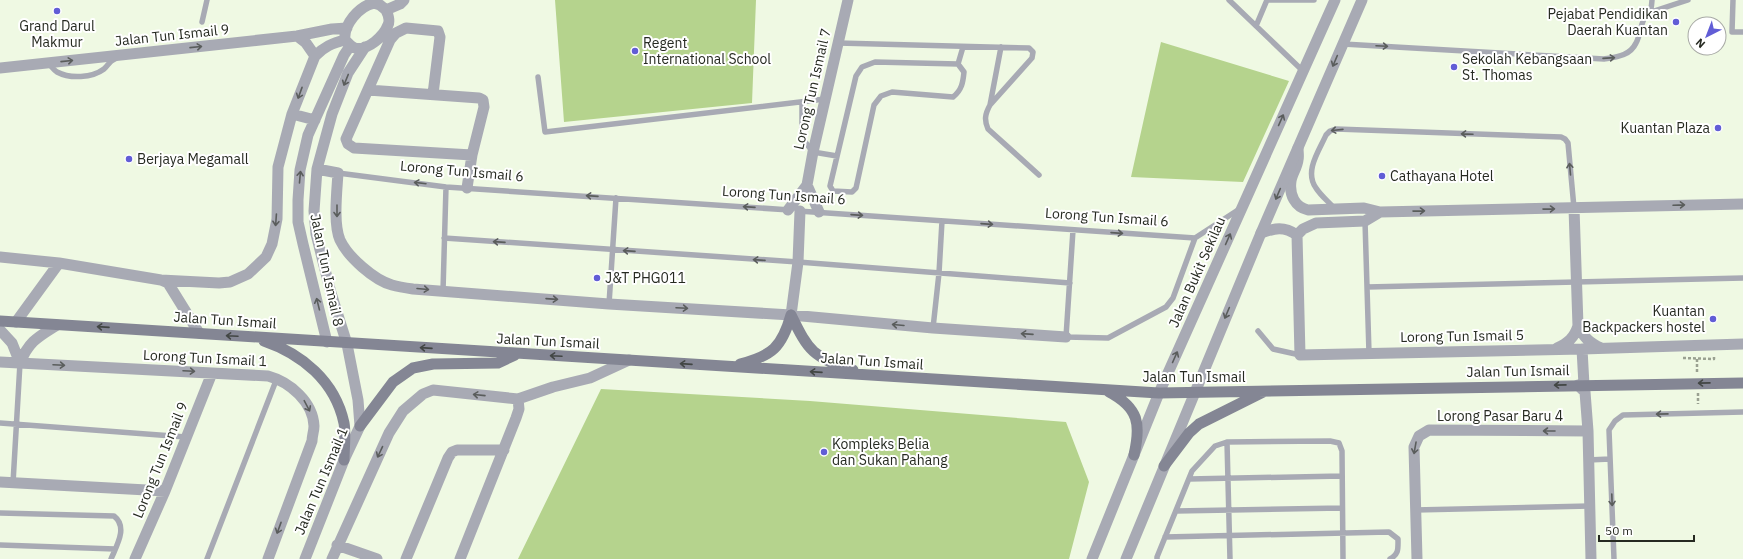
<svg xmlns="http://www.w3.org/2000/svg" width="1743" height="559" font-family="'IBM Plex Sans',sans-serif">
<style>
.grass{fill:#b5d38d}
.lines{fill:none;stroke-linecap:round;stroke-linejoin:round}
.path{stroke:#9aa191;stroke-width:2.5;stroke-dasharray:3 2;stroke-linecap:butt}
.service{stroke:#a8aab4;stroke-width:5.5}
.minor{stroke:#a8aab4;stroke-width:11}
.tertiary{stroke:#a8aab4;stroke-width:11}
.secondary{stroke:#848694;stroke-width:11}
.oneway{stroke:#5a5d5c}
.oneway2{stroke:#424644}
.poi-dot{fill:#615dd6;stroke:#fff;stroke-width:1.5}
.labels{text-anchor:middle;stroke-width:4;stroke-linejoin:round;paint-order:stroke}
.poi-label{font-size:14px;fill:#262a21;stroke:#fff;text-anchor:start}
.street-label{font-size:14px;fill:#262a21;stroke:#fff}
</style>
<rect width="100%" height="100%" fill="#eff9e3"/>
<!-- grass -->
<path class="grass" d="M555 0H756L752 103 564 122Z
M1161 42 1289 81 1243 182 1131 177Z
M601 389 810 401 1066 422 1089 482 1069 559H518Z"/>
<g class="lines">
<!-- path -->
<path class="path" d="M1683 358 1714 359V355
M1697 359V372
M1698 393V404"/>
<!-- service -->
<path class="service" d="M1229 0 1303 71
M1267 0H1314
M1733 0 1732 32H1743
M1651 12 1688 0
M202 22 207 0
M1256 26 1267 0
M838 43 1029 48 1033 52 1032 58 990 105C985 114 984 120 988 129L1039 175
M1343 44 1604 59C1616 57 1630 56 1636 43 1640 36 1640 27 1644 19 1650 9 1651 14 1652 0
M875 62 958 64 964 72C963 82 962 90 953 97L892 92 881 96 874 105 856 188 852 192 833 191 830 186 856 76 862 67Z
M48 63C51 66 54 70 57 72 70 79 92 78 104 69 108 66 109 61 115 59
M958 64 963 47
M538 77 545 132 825 99
M802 102V138L813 152 837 156
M990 105 1001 47
M338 173 446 187 790 210
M1335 209C1329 202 1321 196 1316 188 1304 171 1319 151 1326 135L1330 131 1336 129 1561 137 1565 139 1568 143 1574 208
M798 211 1195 238 1238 210
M1365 221 1369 353
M1073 230 1066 337 1108 338 1166 307 1173 298 1195 238
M444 238 798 262 1070 283
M1367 287 1743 278
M443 291 446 187
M609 304 616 198
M933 328 939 273 942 221
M1258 331 1273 349 1300 355
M0 423 186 437
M1588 460 1610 459
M1189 479 1342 476
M13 483 20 363
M1415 510 1590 506
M1176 511 1342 508
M0 513 114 516C128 527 117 545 111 559
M1165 537 1389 532 1398 539C1398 549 1399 554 1390 559
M0 545 115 549
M207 559 277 378
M1157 559V557L1192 471 1215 446 1227 442
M1230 559 1227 442 1330 441 1339 443 1342 451 1343 559
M1614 559 1609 430 1615 421 1623 415 1743 412"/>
<!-- minor -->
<path class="minor" d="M374 3 380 5 386 10C388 14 390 21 388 25 384 36 368 51 355 48 351 47 348 43 345 40 343 25 359 6 374 3Z
M386 10 400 4 404 0
M315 56C324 47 332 43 345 40
M0 68 297 36 332 29 347 28
M368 90 479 98 483 100 484 107 472 155 467 188
M433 94 440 37 438 31 406 28 396 33 390 40 346 139 348 144 354 148 472 155
M292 114 315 120
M1298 148C1298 152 1299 157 1298 160 1297 168 1292 174 1291 181 1289 195 1295 207 1308 210L1364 208 1380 212 1743 204
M317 169 338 173C337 190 333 224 340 240 348 257 374 280 392 285 399 287 406 288 413 289L609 304 791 315 933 328 1066 337
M807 185 819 212
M788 210 807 185 813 152 848 0
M1380 212 1365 221 1316 223 1303 229 1297 235 1300 355 1582 349 1743 344
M1261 233C1275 228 1284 226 1297 235
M0 257 59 263 161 280 219 283 230 282 248 274 266 257 272 244 277 219 278 167 292 114 315 56 306 43 297 36
M161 280 168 283 199 333
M791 315 798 262 800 211
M16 322 59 263
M1578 326C1584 337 1589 343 1601 348
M0 330 12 343 20 363
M327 342 303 244 298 222V200L300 170 308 135 344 55 350 46
M1557 348C1568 343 1574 338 1578 326L1574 208
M1582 349 1584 385
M0 362 268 376C290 382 313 402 314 426 314 431 312 436 312 441L268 559
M20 363C29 341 38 337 57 325
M1578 385 1585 392 1588 431 1591 559
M0 482 165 491
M337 545 377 559
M135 559 165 491 212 373
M305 559 344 460 360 426 358 400 347 344 331 293 316 234 314 211 317 169 332 114 348 73 365 47
M332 559 389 433 403 411 423 394 433 390 518 399 553 387 590 378 629 360
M406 559 448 458 452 452 457 450H504
M460 559 516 418 519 409 518 399
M1417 559 1414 447 1419 436 1429 430 1588 431"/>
<!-- tertiary -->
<path class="tertiary" d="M1092 559 1159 393 1335 0
M1126 559 1261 233 1362 0"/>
<!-- secondary -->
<path class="secondary" d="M791 315C809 352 813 357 853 370
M0 321 1159 393 1743 383
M264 341C302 354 335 381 344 423 346 434 344 448 344 460
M740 364C772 356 782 347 791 315
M1109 392C1139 408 1141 424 1134 455
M360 426 393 382 413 368 433 364 498 363 515 355
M1164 466 1189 433 1199 424 1263 392"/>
</g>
<!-- one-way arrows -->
<defs><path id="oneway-shaft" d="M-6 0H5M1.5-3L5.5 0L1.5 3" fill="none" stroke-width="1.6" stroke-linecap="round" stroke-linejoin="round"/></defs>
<g class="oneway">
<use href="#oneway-shaft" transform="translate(1382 46) rotate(3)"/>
<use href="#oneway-shaft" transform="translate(196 47) rotate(-6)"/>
<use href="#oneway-shaft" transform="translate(1609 58) rotate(-4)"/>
<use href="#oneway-shaft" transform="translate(67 61) rotate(-6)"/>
<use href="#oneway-shaft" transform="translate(1335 61) rotate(113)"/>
<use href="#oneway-shaft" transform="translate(346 80) rotate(112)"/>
<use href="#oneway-shaft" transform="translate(300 93) rotate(110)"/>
<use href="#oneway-shaft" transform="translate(1281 120) rotate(-66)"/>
<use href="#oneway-shaft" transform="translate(1337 130) rotate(174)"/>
<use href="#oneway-shaft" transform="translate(1467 134) rotate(-178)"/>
<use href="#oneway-shaft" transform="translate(1570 169) rotate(-95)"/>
<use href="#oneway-shaft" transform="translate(300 177) rotate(-85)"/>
<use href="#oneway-shaft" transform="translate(420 183) rotate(-173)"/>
<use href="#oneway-shaft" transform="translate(1278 194) rotate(113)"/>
<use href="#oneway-shaft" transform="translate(592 196) rotate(-176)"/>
<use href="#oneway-shaft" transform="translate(1679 205) rotate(-2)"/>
<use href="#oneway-shaft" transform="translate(749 207) rotate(-176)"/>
<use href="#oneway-shaft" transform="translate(1549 209) rotate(-1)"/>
<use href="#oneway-shaft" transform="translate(337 211) rotate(90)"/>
<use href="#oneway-shaft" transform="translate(1419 211) rotate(-1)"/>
<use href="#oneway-shaft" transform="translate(857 215) rotate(4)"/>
<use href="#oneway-shaft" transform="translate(276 220) rotate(94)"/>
<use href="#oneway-shaft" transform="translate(987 224) rotate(4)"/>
<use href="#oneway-shaft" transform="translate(1117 233) rotate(4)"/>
<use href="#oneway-shaft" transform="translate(1228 239) rotate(-66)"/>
<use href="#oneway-shaft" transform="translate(499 242) rotate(-176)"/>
<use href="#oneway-shaft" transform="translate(629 251) rotate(-176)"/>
<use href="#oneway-shaft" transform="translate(759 260) rotate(-176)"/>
<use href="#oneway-shaft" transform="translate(423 289) rotate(5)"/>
<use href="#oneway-shaft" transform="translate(552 299) rotate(4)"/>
<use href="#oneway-shaft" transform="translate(318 304) rotate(-104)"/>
<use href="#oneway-shaft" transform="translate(682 308) rotate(3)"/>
<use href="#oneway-shaft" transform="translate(1227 313) rotate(113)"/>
<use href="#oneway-shaft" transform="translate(898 325) rotate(-175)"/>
<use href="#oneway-shaft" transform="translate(1027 334) rotate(-176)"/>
<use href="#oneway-shaft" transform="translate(1175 357) rotate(-66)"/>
<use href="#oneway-shaft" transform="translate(59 365) rotate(3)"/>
<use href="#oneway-shaft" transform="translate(189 371) rotate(3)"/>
<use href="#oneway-shaft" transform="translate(479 395) rotate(-174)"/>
<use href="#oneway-shaft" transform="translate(307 406) rotate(62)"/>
<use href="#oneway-shaft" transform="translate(1662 414) rotate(179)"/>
<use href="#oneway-shaft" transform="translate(1549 431) rotate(-180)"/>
<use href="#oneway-shaft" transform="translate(1415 448) rotate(100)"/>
<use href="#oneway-shaft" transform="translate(380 452) rotate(115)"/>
<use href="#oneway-shaft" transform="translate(1612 500) rotate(88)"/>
<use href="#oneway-shaft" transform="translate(279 528) rotate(110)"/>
</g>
<g class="oneway2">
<use href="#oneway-shaft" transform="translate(103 327) rotate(-176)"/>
<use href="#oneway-shaft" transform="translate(232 336) rotate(-177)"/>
<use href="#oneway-shaft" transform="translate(426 348) rotate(-176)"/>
<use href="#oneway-shaft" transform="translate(556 356) rotate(-177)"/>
<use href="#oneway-shaft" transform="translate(686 364) rotate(-176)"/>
<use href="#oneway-shaft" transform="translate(816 372) rotate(-176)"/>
<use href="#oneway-shaft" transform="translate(1704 383) rotate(179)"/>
<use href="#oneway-shaft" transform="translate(1560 385) rotate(179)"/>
</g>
<!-- markers -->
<g class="poi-dot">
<circle cx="57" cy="11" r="4"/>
<circle cx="1676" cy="22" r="4"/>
<circle cx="635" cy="51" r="4"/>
<circle cx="1454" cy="67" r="4"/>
<circle cx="1718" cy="128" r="4"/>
<circle cx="129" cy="159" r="4"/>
<circle cx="1382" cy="176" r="4"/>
<circle cx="597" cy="278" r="4"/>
<circle cx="1713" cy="319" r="4"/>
<circle cx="824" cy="452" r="4"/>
</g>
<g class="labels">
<!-- poi labels -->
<g class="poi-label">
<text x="1668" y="19" text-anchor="end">Pejabat Pendidikan<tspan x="1668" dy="16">Daerah Kuantan</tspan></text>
<text x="57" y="31" text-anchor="middle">Grand Darul<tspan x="57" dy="16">Makmur</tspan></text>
<text x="643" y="48">Regent<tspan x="643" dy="16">International School</tspan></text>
<text x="1462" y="64">Sekolah Kebangsaan<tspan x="1462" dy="16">St. Thomas</tspan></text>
<text x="1710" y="133" text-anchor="end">Kuantan Plaza</text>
<text x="137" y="164">Berjaya Megamall</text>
<text x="1390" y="181">Cathayana Hotel</text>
<text x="605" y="283">J&amp;T PHG011</text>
<text x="1705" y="316" text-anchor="end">Kuantan<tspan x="1705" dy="16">Backpackers hostel</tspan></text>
<text x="832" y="449">Kompleks Belia<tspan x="832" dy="16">dan Sukan Pahang</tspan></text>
</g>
<!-- street labels -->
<g class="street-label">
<text transform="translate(172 35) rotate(-6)" y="5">Jalan Tun Ismail 9</text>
<text transform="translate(812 89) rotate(-77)" y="5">Lorong Tun Ismail 7</text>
<text transform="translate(462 171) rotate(5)" y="5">Lorong Tun Ismail 6</text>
<text transform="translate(784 195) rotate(4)" y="5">Lorong Tun Ismail 6</text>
<text transform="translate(1107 217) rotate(4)" y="5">Lorong Tun Ismail 6</text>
<text transform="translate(327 270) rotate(78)" y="5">Jalan Tun Ismail 8</text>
<text transform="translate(1197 272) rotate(-66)" y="5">Jalan Bukit Sekilau</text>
<text transform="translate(225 320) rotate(4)" y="5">Jalan Tun Ismail</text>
<text transform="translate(1462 336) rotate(-1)" y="5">Lorong Tun Ismail 5</text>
<text transform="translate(548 341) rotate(3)" y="5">Jalan Tun Ismail</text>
<text transform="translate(205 358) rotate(3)" y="5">Lorong Tun Ismail 1</text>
<text transform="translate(872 361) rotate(4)" y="5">Jalan Tun Ismail</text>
<text transform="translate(1518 371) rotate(-1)" y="5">Jalan Tun Ismail</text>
<text x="1194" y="382">Jalan Tun Ismail</text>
<text x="1500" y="421">Lorong Pasar Baru 4</text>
<text transform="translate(160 460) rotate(-68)" y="5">Lorong Tun Ismail 9</text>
<text transform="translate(321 481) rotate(-67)" y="5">Jalan Tun Ismail 1</text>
</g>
</g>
<!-- north arrow -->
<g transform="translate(1707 36) rotate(222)"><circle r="19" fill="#ffffff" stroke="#a8aaa6"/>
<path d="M0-3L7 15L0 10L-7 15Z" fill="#615dd6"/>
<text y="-6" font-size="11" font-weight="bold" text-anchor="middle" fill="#262a21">N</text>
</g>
<!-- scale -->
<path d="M1599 535v6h95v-6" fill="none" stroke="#262a21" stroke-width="2"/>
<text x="1605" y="535" font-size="12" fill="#262a21" stroke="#ffffff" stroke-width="3" paint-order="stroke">50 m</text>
</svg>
